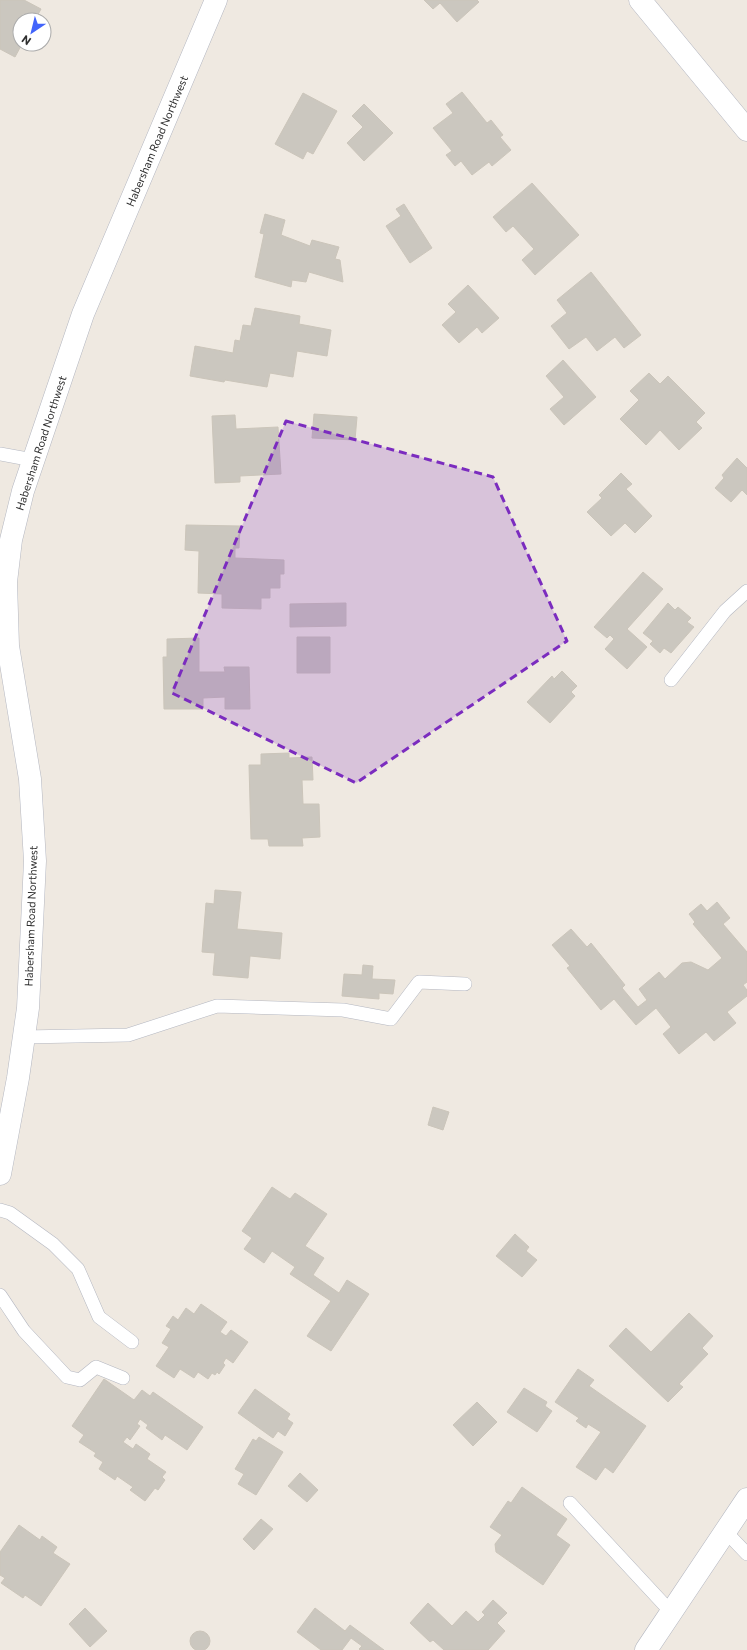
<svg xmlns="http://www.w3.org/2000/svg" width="747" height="1650" font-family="Commissioner,sans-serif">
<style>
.building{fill:#cbc7bf;stroke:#cbc5ba}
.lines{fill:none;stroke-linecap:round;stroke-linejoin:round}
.lane-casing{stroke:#b4b7c1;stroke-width:14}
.street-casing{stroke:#b4b7c1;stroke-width:23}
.lane{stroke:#fff;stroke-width:13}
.street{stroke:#fff;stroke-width:22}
.marked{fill:#7b2cbf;fill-opacity:0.2;stroke:#7b2cbf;stroke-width:3;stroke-dasharray:8 5;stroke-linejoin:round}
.labels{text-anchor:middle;stroke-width:3;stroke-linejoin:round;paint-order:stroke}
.street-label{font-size:11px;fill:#2e2e2e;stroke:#fff}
</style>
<rect width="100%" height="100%" fill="#efe9e1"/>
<!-- building -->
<path class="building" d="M0 0H24L41 9 35 20H20V44H22L15 57 0 49Z
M424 0H477L479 2 457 22 440 3 433 9Z
M462 92 487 123 491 120 503 135 500 137 511 150 492 166 489 162 472 175 461 161 455 166 446 155 452 151 433 128 453 113 446 104Z
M303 93 337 111 313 154 307 151 303 159 275 144Z
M364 104 393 133 364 161 347 143 363 127 352 116Z
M532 183 579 235 535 275 522 260 534 249 513 226 506 232 493 217Z
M404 204 432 248 410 263 386 226 401 216 396 209Z
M265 214 285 220 281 235 310 246 312 240 339 247 335 259 340 260 343 282 309 272 306 282 292 280 291 287 255 277 264 234 260 233Z
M591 272 641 335 624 348 615 337 597 351 586 337 569 349 551 326 567 313 557 300Z
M468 285 499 318 482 333 477 327 459 343 442 325 456 312 448 304Z
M255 308 300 316 299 324 331 330 327 356 297 351 293 377 270 373 267 387 225 380 224 382 190 376 195 346 233 353 235 340 240 341 243 325 251 326Z
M563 360 596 397 564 425 550 409 564 397 546 376Z
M649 373 660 384 668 376 705 413 696 422 702 428 679 450 660 430 646 445 620 419 639 400 630 391Z
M314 414 357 417 355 440 312 438Z
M235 415 236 429 278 427 281 474 240 476V482L215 483 212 416Z
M737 458 747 468V495L742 490 731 502 715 488 724 478 722 475Z
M621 473 632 484 626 489 652 516 635 533 625 523 611 536 587 512 602 498 599 495Z
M186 525 240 526 239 548H235V558L284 560V574H280V588H270V598H261V609L222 608V594L198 593 199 551 185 550Z
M643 572 663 589 627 629 647 647 627 669 605 649 614 639 610 635 607 638 594 627Z
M346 603V626L290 627V604Z
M668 603 675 610 678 607 691 618 687 622 694 627 671 653 664 648 660 653 650 644 653 641 643 633Z
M297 637H330V673H297Z
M199 638V672H225L224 667H249L250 709H225V697L203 698V709H164L163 657H167V639Z
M562 671 577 686 571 692 575 696 550 723 527 702 552 676 554 679Z
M289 753V758L312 757 313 780H302L303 804H319L320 837 302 838 303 846H269L268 839H251L249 765H261V754Z
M215 890 241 892 237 929 282 933 280 959 250 956 248 978 213 975 215 953 202 952 206 903 214 904Z
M717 902 730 918 723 924 747 952V982L743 985 747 990V996L727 1012 736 1023 714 1041 706 1032 679 1054 663 1034 671 1027 656 1008 636 1025 614 999 601 1010 567 968 570 966 552 945 571 929 587 947 591 943 625 985 622 988 638 1007 647 1000 639 989 659 972 665 979 682 963 691 962 708 970 722 958 693 924 695 922 689 914 701 904 707 911Z
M363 965 373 966 372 979 395 980 393 994 379 993V999L342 996 344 974 362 975Z
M433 1107 449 1112 443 1130 428 1125Z
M272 1187 290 1199 295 1193 327 1214 305 1246 324 1258 313 1275 339 1293 347 1280 369 1294 331 1351 307 1336 331 1301 290 1274 295 1267 272 1251 264 1263 244 1249 252 1238 242 1231Z
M515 1234 529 1247 526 1251 537 1260 522 1277 496 1256Z
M201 1304 227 1322 220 1332 226 1336 231 1330 248 1342 233 1363 226 1358 223 1363 225 1365 219 1374 217 1372 215 1375 212 1373 208 1379 198 1372 194 1378 180 1369 174 1378 156 1366 169 1347 162 1343 171 1329 166 1326 173 1316 178 1320 186 1308 194 1314Z
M689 1313 713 1336 702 1348 708 1354 679 1384 683 1387 668 1402 609 1346 626 1328 651 1352Z
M578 1369 594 1380 589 1386 646 1426 613 1473 605 1467 596 1480 576 1467 601 1432 588 1424 586 1428 576 1421 579 1418 555 1402Z
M104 1379 134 1400 142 1390 150 1396 153 1392 203 1427 187 1450 165 1435 162 1440 146 1428 148 1425 140 1419 137 1424 140 1426 130 1440 127 1437 123 1442 133 1449 136 1444 150 1454 147 1459 166 1472 162 1477 165 1480 158 1490 155 1488 145 1501 130 1490 133 1487 117 1476 115 1480 99 1469 103 1462 94 1456 96 1453 79 1442 84 1435 72 1426Z
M524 1388 547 1402 545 1406 552 1411 537 1432 507 1412Z
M255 1389 290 1414 287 1419 293 1423 285 1436 278 1431 273 1438 238 1413Z
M477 1402 497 1422 473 1446 453 1425Z
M259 1437 283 1452 256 1495 238 1484 244 1474 235 1469 253 1439 256 1441Z
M300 1473 318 1490 307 1502 288 1486Z
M522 1487 567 1519 556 1535 570 1545 543 1585 496 1552 495 1544 502 1535 490 1527 508 1501 511 1503Z
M261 1519 273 1529 254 1550 243 1539Z
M19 1525 40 1540 42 1536 57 1547 53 1553 70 1564 41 1606 25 1595 23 1598 1 1583 5 1578 0 1575V1552Z
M493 1600 507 1613 497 1623 505 1631 488 1650H444L433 1640 430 1642 410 1623 428 1603 452 1626 466 1611 478 1622 485 1615 482 1612Z
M85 1608 107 1631 90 1647 69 1624Z
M315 1608 345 1631 350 1625 384 1650H360L359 1649 362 1646 351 1638 342 1650H321L297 1632Z
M190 1641a10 10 0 1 1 20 0a10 10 0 1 1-20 0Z"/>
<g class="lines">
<!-- lane casing -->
<g class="lane-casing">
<path id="lane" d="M0 454 33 460
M671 680 725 611 747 591
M24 1037 128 1035 217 1006 343 1010 391 1019 419 982 465 984
M0 1210 10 1213 53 1244 78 1269 99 1317 132 1342
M0 1295 24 1331 67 1377 80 1380 96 1367 123 1378
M570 1503 671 1612
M725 1531 747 1554"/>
</g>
<!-- street casing -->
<g class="street-casing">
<path id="street" d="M640 0 747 130
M0 1174 18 1078 28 1008 35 861 30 779 8 646 6 582 11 540 23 491 83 314 216 0
M646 1650 747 1499"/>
</g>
<!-- lane -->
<use href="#lane" class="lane"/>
<!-- street -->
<use href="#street" class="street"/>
</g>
<!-- marked area -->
<path class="marked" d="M286 421 493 477 567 641 356 783 172 693Z"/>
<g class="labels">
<!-- street labels -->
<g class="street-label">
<text transform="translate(157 141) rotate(-67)" y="4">Habersham Road Northwest</text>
<text transform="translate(41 443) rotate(-72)" y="4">Habersham Road Northwest</text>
<text transform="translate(31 916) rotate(-88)" y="4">Habersham Road Northwest</text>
</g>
</g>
<!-- north arrow -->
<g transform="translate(32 32) rotate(215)"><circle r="19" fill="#ffffff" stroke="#ababab"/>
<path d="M0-3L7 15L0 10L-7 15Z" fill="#4264fb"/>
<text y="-6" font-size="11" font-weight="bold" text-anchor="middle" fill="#2e2e2e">N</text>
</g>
</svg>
